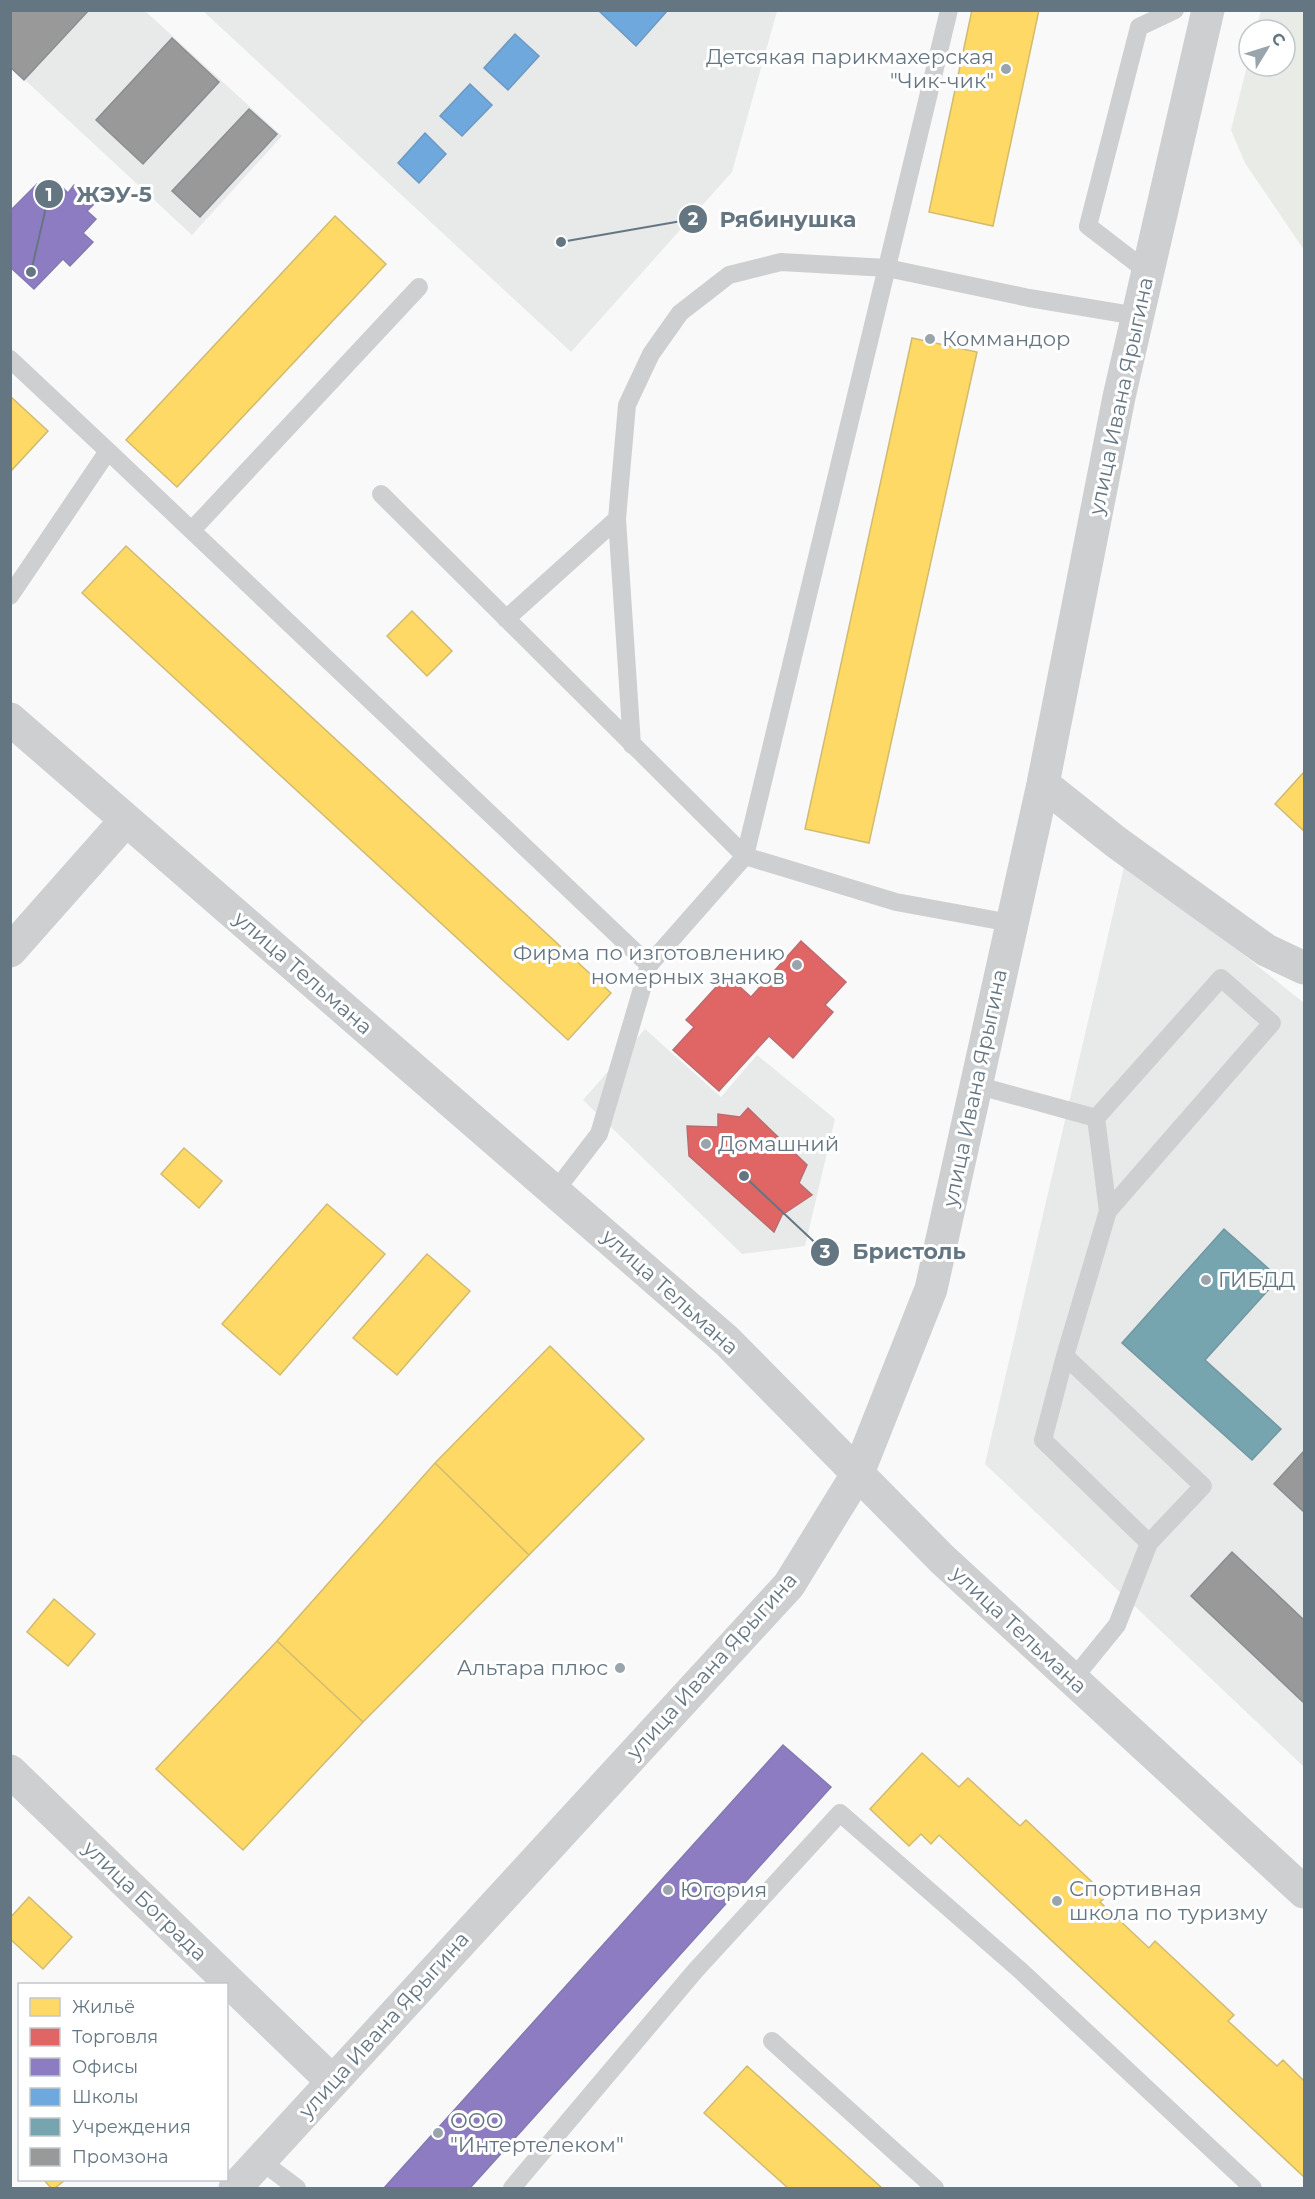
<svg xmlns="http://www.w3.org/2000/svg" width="1315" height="2199" font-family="Montserrat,sans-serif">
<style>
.built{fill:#e8e9e9}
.green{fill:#e8ebe6}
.homes{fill:#ffd966;stroke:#d1bb6f;stroke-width:1.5}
.shops{fill:#e06666;stroke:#bb6b6f;stroke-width:1.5}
.offices{fill:#8e7cc3;stroke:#827ab0;stroke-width:1.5}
.schools{fill:#6fa8dc;stroke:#6c99c1;stroke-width:1.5}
.public{fill:#76a5af;stroke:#7197a2;stroke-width:1.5}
.industry{fill:#999;stroke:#898e92;stroke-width:1.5}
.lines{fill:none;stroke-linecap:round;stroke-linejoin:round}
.service{stroke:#cecfd0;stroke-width:18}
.minor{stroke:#cecfd0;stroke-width:33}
.poi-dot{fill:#99a4ac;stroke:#fff;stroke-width:2}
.labels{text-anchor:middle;stroke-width:6;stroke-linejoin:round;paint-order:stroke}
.poi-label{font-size:21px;fill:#657683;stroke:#fff;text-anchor:start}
.street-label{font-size:21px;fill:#657683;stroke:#fff}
.leader{fill:none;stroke:#657683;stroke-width:2}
.callout-dot{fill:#657683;stroke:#fff;stroke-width:2}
.mark-label{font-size:18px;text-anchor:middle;font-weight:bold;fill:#fff}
.callout-label{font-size:22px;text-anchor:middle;font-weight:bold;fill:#657683;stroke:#fff;stroke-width:6;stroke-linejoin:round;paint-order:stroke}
</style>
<rect width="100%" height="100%" fill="#f9f9f9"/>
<!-- built -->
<path class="built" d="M10 11H145L282 136 192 235 11 67Z
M203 11H777L732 172 571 352Z
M1126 858 1169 895 1304 1003V1767L985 1464Z
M645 1029 721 1097 757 1055 835 1119 805 1246 742 1254 583 1100Z"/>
<!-- green -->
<path class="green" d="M1261 10 1304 11V250L1245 163 1231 130 1249 58V66H1285V30H1256Z"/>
<!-- homes -->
<path class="homes" d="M972 10H1039L993 226 929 212Z
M335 216 386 264 177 487 126 440Z
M912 338 977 352 869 843 805 829Z
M10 396 48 431 10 472Z
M126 546 611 993 568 1040 82 593Z
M412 611 452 651 427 676 387 636Z
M1304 772V831L1275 804Z
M184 1148 222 1181 199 1208 161 1174Z
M327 1204 385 1254 280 1375 222 1324Z
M427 1254 470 1291 397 1375 353 1338Z
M550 1346 644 1439 529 1555 435 1463Z
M435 1463 529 1555 363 1722 277 1641Z
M54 1599 95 1634 68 1666 27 1632Z
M277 1641 363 1722 243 1850 156 1769Z
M922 1753 959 1787 968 1778 1020 1826 1026 1820 1107 1896 1100 1902 1149 1948 1155 1941 1234 2015 1228 2021 1277 2066 1283 2060 1304 2081V2177L939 1835 931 1844 921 1834 909 1846 870 1809Z
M29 1897 72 1937 43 1969 10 1939V1918Z
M747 2066 882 2188H788L704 2113Z
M44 2180H65L55 2188H51Z"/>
<!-- shops -->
<path class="shops" d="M801 941 846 982 825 1005 833 1012 793 1058 769 1036 719 1091 673 1050 694 1027 686 1020 727 975 751 997Z
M748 1108 807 1165 799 1183 812 1195 782 1215 774 1232 689 1156 687 1126 718 1127V1114L740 1117Z"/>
<!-- offices -->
<path class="offices" d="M37 184 52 199 63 188 68 193 74 185 94 204 87 211 96 219 83 233 93 242 70 266 63 259 34 289 10 267V211Z
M783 1745 831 1787 470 2188H384Z"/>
<!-- schools -->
<path class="schools" d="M598 10H668L636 46Z
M515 34 539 56 508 90 484 68Z
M470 84 492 105 462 136 440 116Z
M425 133 446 154 419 183 398 163Z"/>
<!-- public -->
<path class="public" d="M1224 1229 1279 1278 1205 1360 1281 1429 1252 1460 1122 1343Z"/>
<!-- industry -->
<path class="industry" d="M10 10H89L24 80 10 67Z
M172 38 219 82 143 164 96 120Z
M249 109 277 134 200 217 172 191Z
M1304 1451V1512L1274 1484Z
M1232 1552 1304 1620V1703L1191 1596Z"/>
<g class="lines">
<!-- service -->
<path class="service" d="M1148 272 1088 226 1139 27 1175 10
M10 359 108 451 10 596
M108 451 649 965
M381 494 745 856
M617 519 632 745
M192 530 419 287
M506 619 617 519 627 405 651 354 680 313 729 275 781 262 887 268 1029 298 1137 316
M745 856 949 10
M976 1085 1096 1118
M556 1190 599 1134 649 965 745 856 896 902 1011 923
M1108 1211 1272 1023 1221 978 1096 1118 1108 1211 1065 1356 1043 1440 1149 1543
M1065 1356 1203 1486 1149 1543 1117 1625 1073 1679
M772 2041 935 2188
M261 2161 297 2188
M512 2188 695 1971 840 1813 1021 1971 1253 2188"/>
<!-- minor -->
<path class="minor" d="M10 719 727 1341 942 1559 1304 1892
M1043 784 1116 842 1266 950 1304 968
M10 951 126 820
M10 1771 332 2081
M235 2188 789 1585 858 1473 931 1289 1043 784 1119 397 1208 10"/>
</g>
<!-- markers -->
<g class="poi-dot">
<circle cx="1006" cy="69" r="6"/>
<circle cx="930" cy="339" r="6"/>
<circle cx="797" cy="965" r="6"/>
<circle cx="706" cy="1144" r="6"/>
<circle cx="1206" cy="1280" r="6"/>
<circle cx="620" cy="1668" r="6"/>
<circle cx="668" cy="1890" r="6"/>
<circle cx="1057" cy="1901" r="6"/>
<circle cx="438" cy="2133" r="6"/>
</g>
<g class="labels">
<!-- poi labels -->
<g class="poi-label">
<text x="994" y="64" text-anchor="end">Детсякая парикмахерская<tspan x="994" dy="24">"Чик-чик"</tspan></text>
<text x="942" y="346">Коммандор</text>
<text x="785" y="960" text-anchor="end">Фирма по изготовлению<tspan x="785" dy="24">номерных знаков</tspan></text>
<text x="718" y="1151">Домашний</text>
<text x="1218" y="1287">ГИБДД</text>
<text x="608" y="1675" text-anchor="end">Альтара плюс</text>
<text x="1069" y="1896">Спортивная<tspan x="1069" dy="24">школа по туризму</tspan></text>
<text x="680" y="1897">Югория</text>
<text x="450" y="2128">ООО<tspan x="450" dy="24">"Интертелеком"</tspan></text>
</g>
<!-- street labels -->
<g class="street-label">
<text transform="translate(1121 396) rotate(-78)" y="7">улица Ивана Ярыгина</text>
<text transform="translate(303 973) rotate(41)" y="7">улица Тельмана</text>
<text transform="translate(975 1088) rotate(-78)" y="7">улица Ивана Ярыгина</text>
<text transform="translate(670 1292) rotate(42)" y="7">улица Тельмана</text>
<text transform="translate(1019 1630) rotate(43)" y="7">улица Тельмана</text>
<text transform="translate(712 1666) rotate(-48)" y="7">улица Ивана Ярыгина</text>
<text transform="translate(145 1901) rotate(44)" y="7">улица Бограда</text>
<text transform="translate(384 2025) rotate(-48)" y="7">улица Ивана Ярыгина</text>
</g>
</g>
<!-- callouts -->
<path class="leader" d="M31 272L49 194M561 242L693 219M744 1176L825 1252"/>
<g class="callout-dot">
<circle cx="31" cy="272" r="6"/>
<circle cx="561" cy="242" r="6"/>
<circle cx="744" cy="1176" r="6"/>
<circle cx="49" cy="194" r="15"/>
<circle cx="693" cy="219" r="15"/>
<circle cx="825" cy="1252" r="15"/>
</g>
<g class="mark-label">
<text x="49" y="201">1</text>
<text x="693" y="225">2</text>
<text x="825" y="1258">3</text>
</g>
<g class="callout-label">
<text x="114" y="202">ЖЭУ-5</text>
<text x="788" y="227">Рябинушка</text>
<text x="909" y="1259">Бристоль</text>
</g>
<!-- border -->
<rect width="1315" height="2199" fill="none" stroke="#657683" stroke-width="24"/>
<!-- legend -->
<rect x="18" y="1983" width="210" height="198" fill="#ffffff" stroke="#c1c8cd" stroke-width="1.5"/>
<rect x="30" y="1998" width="30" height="18" fill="#ffd966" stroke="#c1c8cd" stroke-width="1.5"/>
<text x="72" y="2013" font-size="18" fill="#657683">Жильё</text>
<rect x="30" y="2028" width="30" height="18" fill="#e06666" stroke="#c1c8cd" stroke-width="1.5"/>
<text x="72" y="2043" font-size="18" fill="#657683">Торговля</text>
<rect x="30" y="2058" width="30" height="18" fill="#8e7cc3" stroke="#c1c8cd" stroke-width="1.5"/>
<text x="72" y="2073" font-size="18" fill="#657683">Офисы</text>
<rect x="30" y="2088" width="30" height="18" fill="#6fa8dc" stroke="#c1c8cd" stroke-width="1.5"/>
<text x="72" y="2103" font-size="18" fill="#657683">Школы</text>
<rect x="30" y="2118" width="30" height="18" fill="#76a5af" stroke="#c1c8cd" stroke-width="1.5"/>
<text x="72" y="2133" font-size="18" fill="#657683">Учреждения</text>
<rect x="30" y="2148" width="30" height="18" fill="#999999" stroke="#c1c8cd" stroke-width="1.5"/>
<text x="72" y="2163" font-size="18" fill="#657683">Промзона</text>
<!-- north arrow -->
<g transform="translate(1267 48) rotate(52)"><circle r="28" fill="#ffffff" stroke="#c1c8cd" stroke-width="1.5"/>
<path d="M0-4.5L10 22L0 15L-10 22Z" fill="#99a4ac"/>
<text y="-9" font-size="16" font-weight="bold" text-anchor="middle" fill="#657683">С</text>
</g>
</svg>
